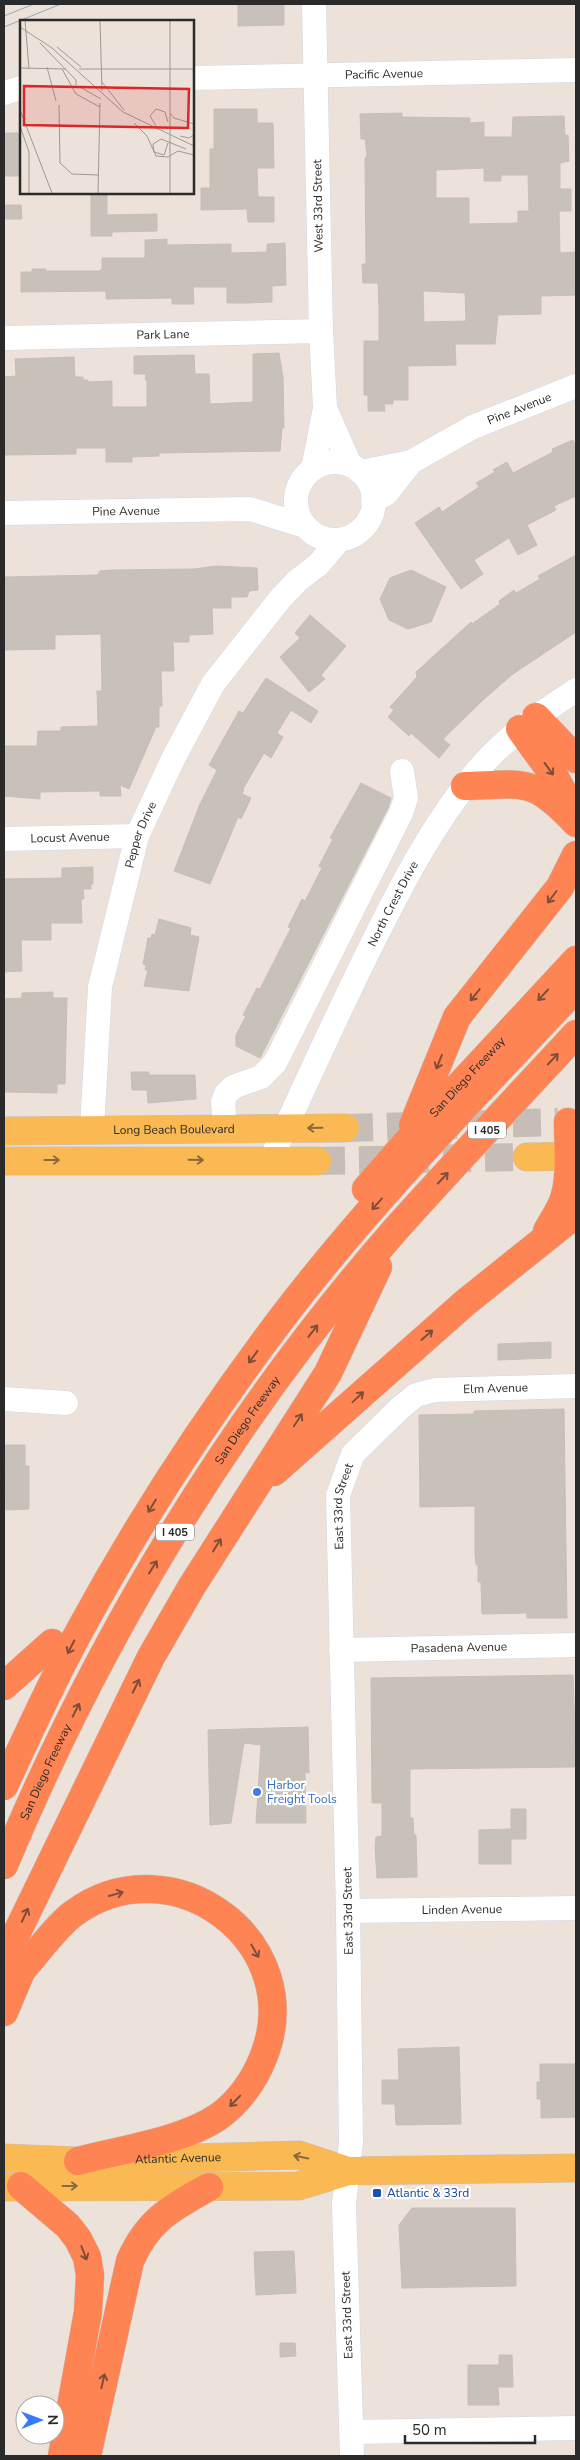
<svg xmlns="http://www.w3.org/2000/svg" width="580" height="2460" font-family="'Nunito Sans',sans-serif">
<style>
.building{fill:#c7c1b9;stroke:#c8beb4;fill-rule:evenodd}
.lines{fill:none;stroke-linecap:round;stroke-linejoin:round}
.major-tunnel{stroke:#c6bdb7;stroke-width:28;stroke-dasharray:28 14;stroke-linecap:butt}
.minor-casing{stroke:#d0d7e4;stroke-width:25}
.major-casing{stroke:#c3c3c3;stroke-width:29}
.highway-casing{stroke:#c3c3c3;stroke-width:29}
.minor{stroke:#fff;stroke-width:24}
.major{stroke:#fab953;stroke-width:28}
.highway{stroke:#ff8453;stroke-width:28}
.tram{stroke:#9da4b6;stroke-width:1}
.oneway{stroke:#7f4e3a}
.oneway2{stroke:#886a3c}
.shop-dot{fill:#3f7fe0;stroke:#fff;stroke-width:2}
.transit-dot{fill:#1a4fb4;stroke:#fff;stroke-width:2}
.labels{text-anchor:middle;stroke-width:4.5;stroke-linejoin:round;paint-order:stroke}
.shield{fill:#fff;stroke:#6a6a6a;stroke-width:1}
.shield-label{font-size:11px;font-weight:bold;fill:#2a2a2a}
.street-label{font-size:12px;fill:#2a2a2a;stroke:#fff}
.shop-label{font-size:12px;fill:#366cbe;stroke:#fff;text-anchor:start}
.transit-label{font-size:12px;fill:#164399;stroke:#fff;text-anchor:start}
.inset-road{fill:none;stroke:#9f9894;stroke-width:1}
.view{fill:#d62828;fill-opacity:0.15;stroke:#d62828;stroke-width:2.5}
.inset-edge{fill:none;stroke:#2a2a2a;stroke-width:2.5}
</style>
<rect width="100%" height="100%" fill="#ede2da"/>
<!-- building -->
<path class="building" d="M238 4H284V25L238 26Z
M214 109H257V123H273L274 168H257L258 197H274V222H248L247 209 201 210V188H210V149H214Z
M402 113V117L470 118V123L484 122V137H512L513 117 564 116 565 136 568 135 569 161 560 163V189H571V211H559L560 253 576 252V295L541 296V314L498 315 495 344H455L456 365 408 366V400H393V404H384L385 411H368V395H364V341H379V308L378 283H363L362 264H366L365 159 367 155 365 139H361L360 114ZM484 168V181H501V175H528L529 211H518V223L469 224V198H436V170ZM423 291 465 293 466 321 424 322Z
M4 133H21V176H4Z
M91 192H107V215L157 214V231L112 232V236H91Z
M4 205H21L22 219H4Z
M167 239V245L231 244V253L267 252V244L285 243 286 285 272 286V302L248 303H227V287H193L194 304H172V298L106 299V291L21 292V272H32V269H46V271H99L102 269V258H145V240Z
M279 353 283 377 284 428H282L280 451 159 453V456L132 457V462H106V448H76V454L4 455V377L16 376 15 359 74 357 75 377H83V380H88V382L112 381V407H147V380H145L146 374H134V356L194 355 195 374H209L210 404 253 402V354Z
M573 440 576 448V496L554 506 556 510 527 525 537 545 518 555 509 538 474 560 483 574 461 589 415 523 439 507 442 512 479 487 476 483 495 472 493 470 507 462 513 473 553 452 552 449Z
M576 555V632L513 674 484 699 443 739 450 745 439 758 411 733 409 736 388 717 394 710 390 707 417 677 416 672 471 622 472 624 500 604 499 601 514 590 516 593 540 579 538 576Z
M217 566 257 568 258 590 249 591 247 597H231V608H212L213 634 189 635V642H173L174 671H161L162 706H159V727H156L129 789 120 785 121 796H100V791L40 792V799L4 796V746H37L38 731H61V727L98 726 97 691H102L101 634 55 635V649L4 650V577L98 575 100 571 112 570 194 569Z
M411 570 446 587 431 622 408 629 389 620 380 599 390 578Z
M310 615 346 646 321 675 325 679 309 692 280 657 300 638 295 633Z
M266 678 318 711 311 723 291 710 277 733 283 737 271 758 264 753 243 789 244 790 242 794 251 798 241 819 238 817 210 884 174 871 200 804 217 770 209 765 239 711 243 713Z
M361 783 391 798 388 808 260 1058 236 1046V1035L246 1016 243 1015 257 988 260 989 291 928 288 927 302 899 305 901 322 868 319 866 333 839 330 838Z
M93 867V884H91V889H83L84 899H81L82 923H51V940H21L22 971 4 972V879L62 878V868Z
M159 919 191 928 190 935 199 937 189 991 144 986 148 970H145L146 965 143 964 148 938H151L152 934 155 935Z
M53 992V998H67L65 1084H57V1093L4 1092V999L22 998V993Z
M131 1072H149V1075H195L196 1099 148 1103 147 1090H132Z
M551 1342V1358L498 1360V1344Z
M564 1409 567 1618H527V1613L482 1614 481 1582H478V1565H476L475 1554V1506L420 1507 419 1415 474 1414V1411Z
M4 1445H25V1466H29V1509L6 1510Z
M573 1675 576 1767 410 1769V1818H413L414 1835H416L417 1877 377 1878 375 1846 376 1837 382 1836V1803H372L371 1678Z
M308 1727 309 1773 305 1772 306 1823H256L261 1745 244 1743 231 1823 210 1825 208 1730Z
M511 1809H526V1839H511V1864H479V1830L511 1829Z
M459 2047 461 2124 396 2125 395 2104H382V2080H399L398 2049Z
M540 2064H576V2117L541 2118V2099H537V2082H540Z
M412 2208H515L516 2286 402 2288 399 2225Z
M294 2251 296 2293 256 2295 254 2252Z
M280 2343H295L296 2356 280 2357Z
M499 2355H512L513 2387H498L499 2405H468V2365H499Z"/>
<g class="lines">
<!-- major-tunnel -->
<path class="major-tunnel" d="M345 1128 558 1122
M317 1161 527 1157"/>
<!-- minor casing -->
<g class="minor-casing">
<g id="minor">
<path id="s1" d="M192 78 576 70"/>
<path d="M4 93 21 88"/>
<path id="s2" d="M4 338 321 331"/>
<path d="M325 408 350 465"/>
<circle cx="335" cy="501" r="39"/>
<path d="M313 469 325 408 321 331 314 4"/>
<path id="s3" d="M361 472 411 462 473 427 576 386"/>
<path d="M373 501 386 494 411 462"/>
<path id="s4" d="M4 513 250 509 305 526"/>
<path id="s5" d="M4 839 137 836"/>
<path id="s6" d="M92 1129 100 987 137 836 174 757 213 684 280 599 297 581 319 564 339 540"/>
<path d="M225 1129 223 1102 226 1094 233 1087 261 1077 275 1063 401 813 406 798 402 771"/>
<path id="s7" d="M270 1161C304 1088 337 1014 373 942 403 882 434 822 477 771 504 738 541 713 576 690"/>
<path d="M4 1399 66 1403"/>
<path id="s8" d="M341 1650 576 1645"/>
<path id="s9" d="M348 1911 576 1908"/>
<path d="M352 2432 576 2428"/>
<path id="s10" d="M352 2456 344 2204 351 2142 348 1911 338 1495 353 1454 399 1409 416 1395 435 1390 576 1386"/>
</g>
</g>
<!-- major casing -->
<g class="major-casing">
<g id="major">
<path id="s11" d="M4 1131 345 1128"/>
<path d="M527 1157 576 1156"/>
<path d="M4 1161H317"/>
<path id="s12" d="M4 2158 78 2161 299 2155 348 2171"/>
<path d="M4 2187 298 2186 348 2171 576 2168"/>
</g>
</g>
<!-- highway casing -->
<g class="highway-casing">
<g id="highway">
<path d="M536 717 576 759"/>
<path d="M520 729 553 774 573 810"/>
<path d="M465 786C525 784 533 777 576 823"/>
<path d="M413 1125 457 1017 560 887 576 855"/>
<path id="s13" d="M366 1189 406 1143 576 960"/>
<path d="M547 1231C552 1222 558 1213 562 1204 572 1180 568 1147 568 1122"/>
<path d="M274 1472 466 1302 576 1214"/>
<path d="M4 1686 52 1643"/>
<path d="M4 1786C28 1734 52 1681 80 1630 139 1521 207 1417 282 1318 371 1201 476 1095 576 988"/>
<path id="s14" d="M4 1865C100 1635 232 1416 396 1229 455 1163 516 1099 576 1034"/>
<path d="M4 1959 151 1657 192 1586 328 1373 378 1267"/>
<path d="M20 1972C35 1956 56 1926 74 1913 173 1841 310 1943 263 2058 254 2081 238 2103 218 2117 183 2141 119 2150 78 2161"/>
<path d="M4 2012 28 1955"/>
<path d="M21 2186 68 2226 78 2239 87 2257 90 2275 88 2312 62 2456"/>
<path d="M87 2456 130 2261C148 2220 171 2208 209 2187"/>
</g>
</g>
<!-- minor -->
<use href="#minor" class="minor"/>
<!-- major -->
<use href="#major" class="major"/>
<!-- highway -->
<use href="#highway" class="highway"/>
<!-- tram -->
<path class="tram" d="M4 16 34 4
M4 27 61 4"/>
</g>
<!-- one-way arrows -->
<defs><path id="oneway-shaft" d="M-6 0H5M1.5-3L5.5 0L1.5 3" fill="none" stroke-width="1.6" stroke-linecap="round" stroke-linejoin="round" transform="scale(1.25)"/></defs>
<g class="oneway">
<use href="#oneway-shaft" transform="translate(549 769) rotate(54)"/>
<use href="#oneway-shaft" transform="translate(552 897) rotate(127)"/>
<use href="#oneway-shaft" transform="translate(475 995) rotate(129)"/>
<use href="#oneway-shaft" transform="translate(543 995) rotate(133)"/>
<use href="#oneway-shaft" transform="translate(553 1059) rotate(-47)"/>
<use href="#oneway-shaft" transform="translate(439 1062) rotate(112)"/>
<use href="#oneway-shaft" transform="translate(443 1178) rotate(-47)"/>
<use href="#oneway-shaft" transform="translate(377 1204) rotate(132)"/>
<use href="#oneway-shaft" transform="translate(313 1331) rotate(-52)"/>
<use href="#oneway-shaft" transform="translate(427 1335) rotate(-41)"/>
<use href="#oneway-shaft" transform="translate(253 1357) rotate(126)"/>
<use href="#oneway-shaft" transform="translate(358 1397) rotate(-43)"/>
<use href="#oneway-shaft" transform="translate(298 1420) rotate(-57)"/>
<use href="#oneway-shaft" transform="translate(152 1506) rotate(121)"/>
<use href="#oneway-shaft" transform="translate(217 1545) rotate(-58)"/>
<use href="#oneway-shaft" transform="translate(153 1567) rotate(-58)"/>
<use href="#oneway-shaft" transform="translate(71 1647) rotate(117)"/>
<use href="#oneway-shaft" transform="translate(136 1686) rotate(-63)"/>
<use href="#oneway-shaft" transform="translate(76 1710) rotate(-63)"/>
<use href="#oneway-shaft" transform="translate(116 1894) rotate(-15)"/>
<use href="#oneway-shaft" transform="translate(25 1915) rotate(-65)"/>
<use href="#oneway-shaft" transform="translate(255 1951) rotate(60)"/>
<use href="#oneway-shaft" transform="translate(235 2101) rotate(134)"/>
<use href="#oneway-shaft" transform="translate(84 2253) rotate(69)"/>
<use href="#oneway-shaft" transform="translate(103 2381) rotate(-77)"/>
</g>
<g class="oneway2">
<use href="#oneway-shaft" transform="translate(315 1128) rotate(179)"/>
<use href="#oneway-shaft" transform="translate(52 1160)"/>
<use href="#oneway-shaft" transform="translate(196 1160) rotate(1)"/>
<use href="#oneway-shaft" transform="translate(301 2157) rotate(-168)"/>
<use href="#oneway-shaft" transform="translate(70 2186)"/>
</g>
<!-- markers -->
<circle class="shop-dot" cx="257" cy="1792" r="5"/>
<rect class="transit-dot" x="372" y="2188" width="10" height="10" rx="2.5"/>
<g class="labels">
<!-- shield labels -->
<g class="shield">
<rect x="468" y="1121.5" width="38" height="17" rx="4"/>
<rect x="156" y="1523.5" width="38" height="17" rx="4"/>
</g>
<g class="shield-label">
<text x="487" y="1134">I 405</text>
<text x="175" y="1536">I 405</text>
</g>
<!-- street labels -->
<g class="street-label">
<text dy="4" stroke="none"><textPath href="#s1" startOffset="192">Pacific Avenue</textPath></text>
<text transform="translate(318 206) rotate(-91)" y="4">West 33rd Street</text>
<text dy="4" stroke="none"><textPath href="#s2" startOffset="159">Park Lane</textPath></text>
<text dy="4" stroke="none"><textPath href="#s3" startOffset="172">Pine Avenue</textPath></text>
<text dy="4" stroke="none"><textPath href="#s4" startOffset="122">Pine Avenue</textPath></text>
<text dy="4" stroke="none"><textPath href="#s6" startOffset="300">Pepper Drive</textPath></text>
<text dy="4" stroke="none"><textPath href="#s5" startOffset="66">Locust Avenue</textPath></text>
<text dy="4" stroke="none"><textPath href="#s7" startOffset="285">North Crest Drive</textPath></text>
<text dy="4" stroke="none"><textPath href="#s13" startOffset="151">San Diego Freeway</textPath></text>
<text dy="4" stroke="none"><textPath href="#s11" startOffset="170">Long Beach Boulevard</textPath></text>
<text dy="4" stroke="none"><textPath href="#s10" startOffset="1172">Elm Avenue</textPath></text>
<text dy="4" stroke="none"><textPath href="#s14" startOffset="508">San Diego Freeway</textPath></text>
<text dy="4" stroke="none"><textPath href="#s10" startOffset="951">East 33rd Street</textPath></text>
<text dy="4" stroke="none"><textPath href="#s8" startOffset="118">Pasadena Avenue</textPath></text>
<text dy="4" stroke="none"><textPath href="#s14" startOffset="102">San Diego Freeway</textPath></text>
<text dy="4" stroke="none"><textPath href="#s9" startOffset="114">Linden Avenue</textPath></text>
<text transform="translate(348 1911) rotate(-91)" y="4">East 33rd Street</text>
<text dy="4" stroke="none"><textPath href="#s12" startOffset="174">Atlantic Avenue</textPath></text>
<text transform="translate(347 2315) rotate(-92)" y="4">East 33rd Street</text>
</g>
<!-- shop labels -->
<g class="shop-label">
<text x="267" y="1789">Harbor<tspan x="267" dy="14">Freight Tools</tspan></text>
</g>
<!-- transit labels -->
<g class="transit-label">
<text x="387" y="2197">Atlantic &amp; 33rd</text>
</g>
</g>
<!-- overview -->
<g transform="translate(20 20)">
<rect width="174" height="174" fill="#ede2da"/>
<path class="inset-road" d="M5 0 9 49M80 0 82 71M150 0V173M0 7 32 28 103 92 174 126M20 23 56 60V65M37 27 61 47M27 47 36 81M0 48 46 49M42 49 56 74 80 87M59 49H174M82 62 104 90M60 67 81 79M39 85 40 143 52 154 78 155M0 90 32 173M150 93 154 98 174 104M114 103 127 116 136 136 148 137 158 131 174 135M0 106 9 132V173M136 106 130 96 136 89 145 92 148 102M160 116 169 118 174 115M148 123 144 135 134 132 133 124 141 119 166 129M78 173 80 83"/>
<path class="view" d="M4 66 169 69 168 108 4 105Z"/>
<rect width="174" height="174" class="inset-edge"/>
</g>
<!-- border -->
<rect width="580" height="2460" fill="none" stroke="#2a2a2a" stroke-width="10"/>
<!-- north arrow -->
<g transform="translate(40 2420) rotate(89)"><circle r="24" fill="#ffffff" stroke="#aaaaaa"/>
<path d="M0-4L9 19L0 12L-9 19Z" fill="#357aff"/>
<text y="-8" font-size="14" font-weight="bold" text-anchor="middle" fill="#2a2a2a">N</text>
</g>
<!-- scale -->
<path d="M405 2435v8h130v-8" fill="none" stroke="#2a2a2a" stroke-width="2.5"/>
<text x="412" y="2435" font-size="15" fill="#2a2a2a" stroke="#ffffff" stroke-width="4" paint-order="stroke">50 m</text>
</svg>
